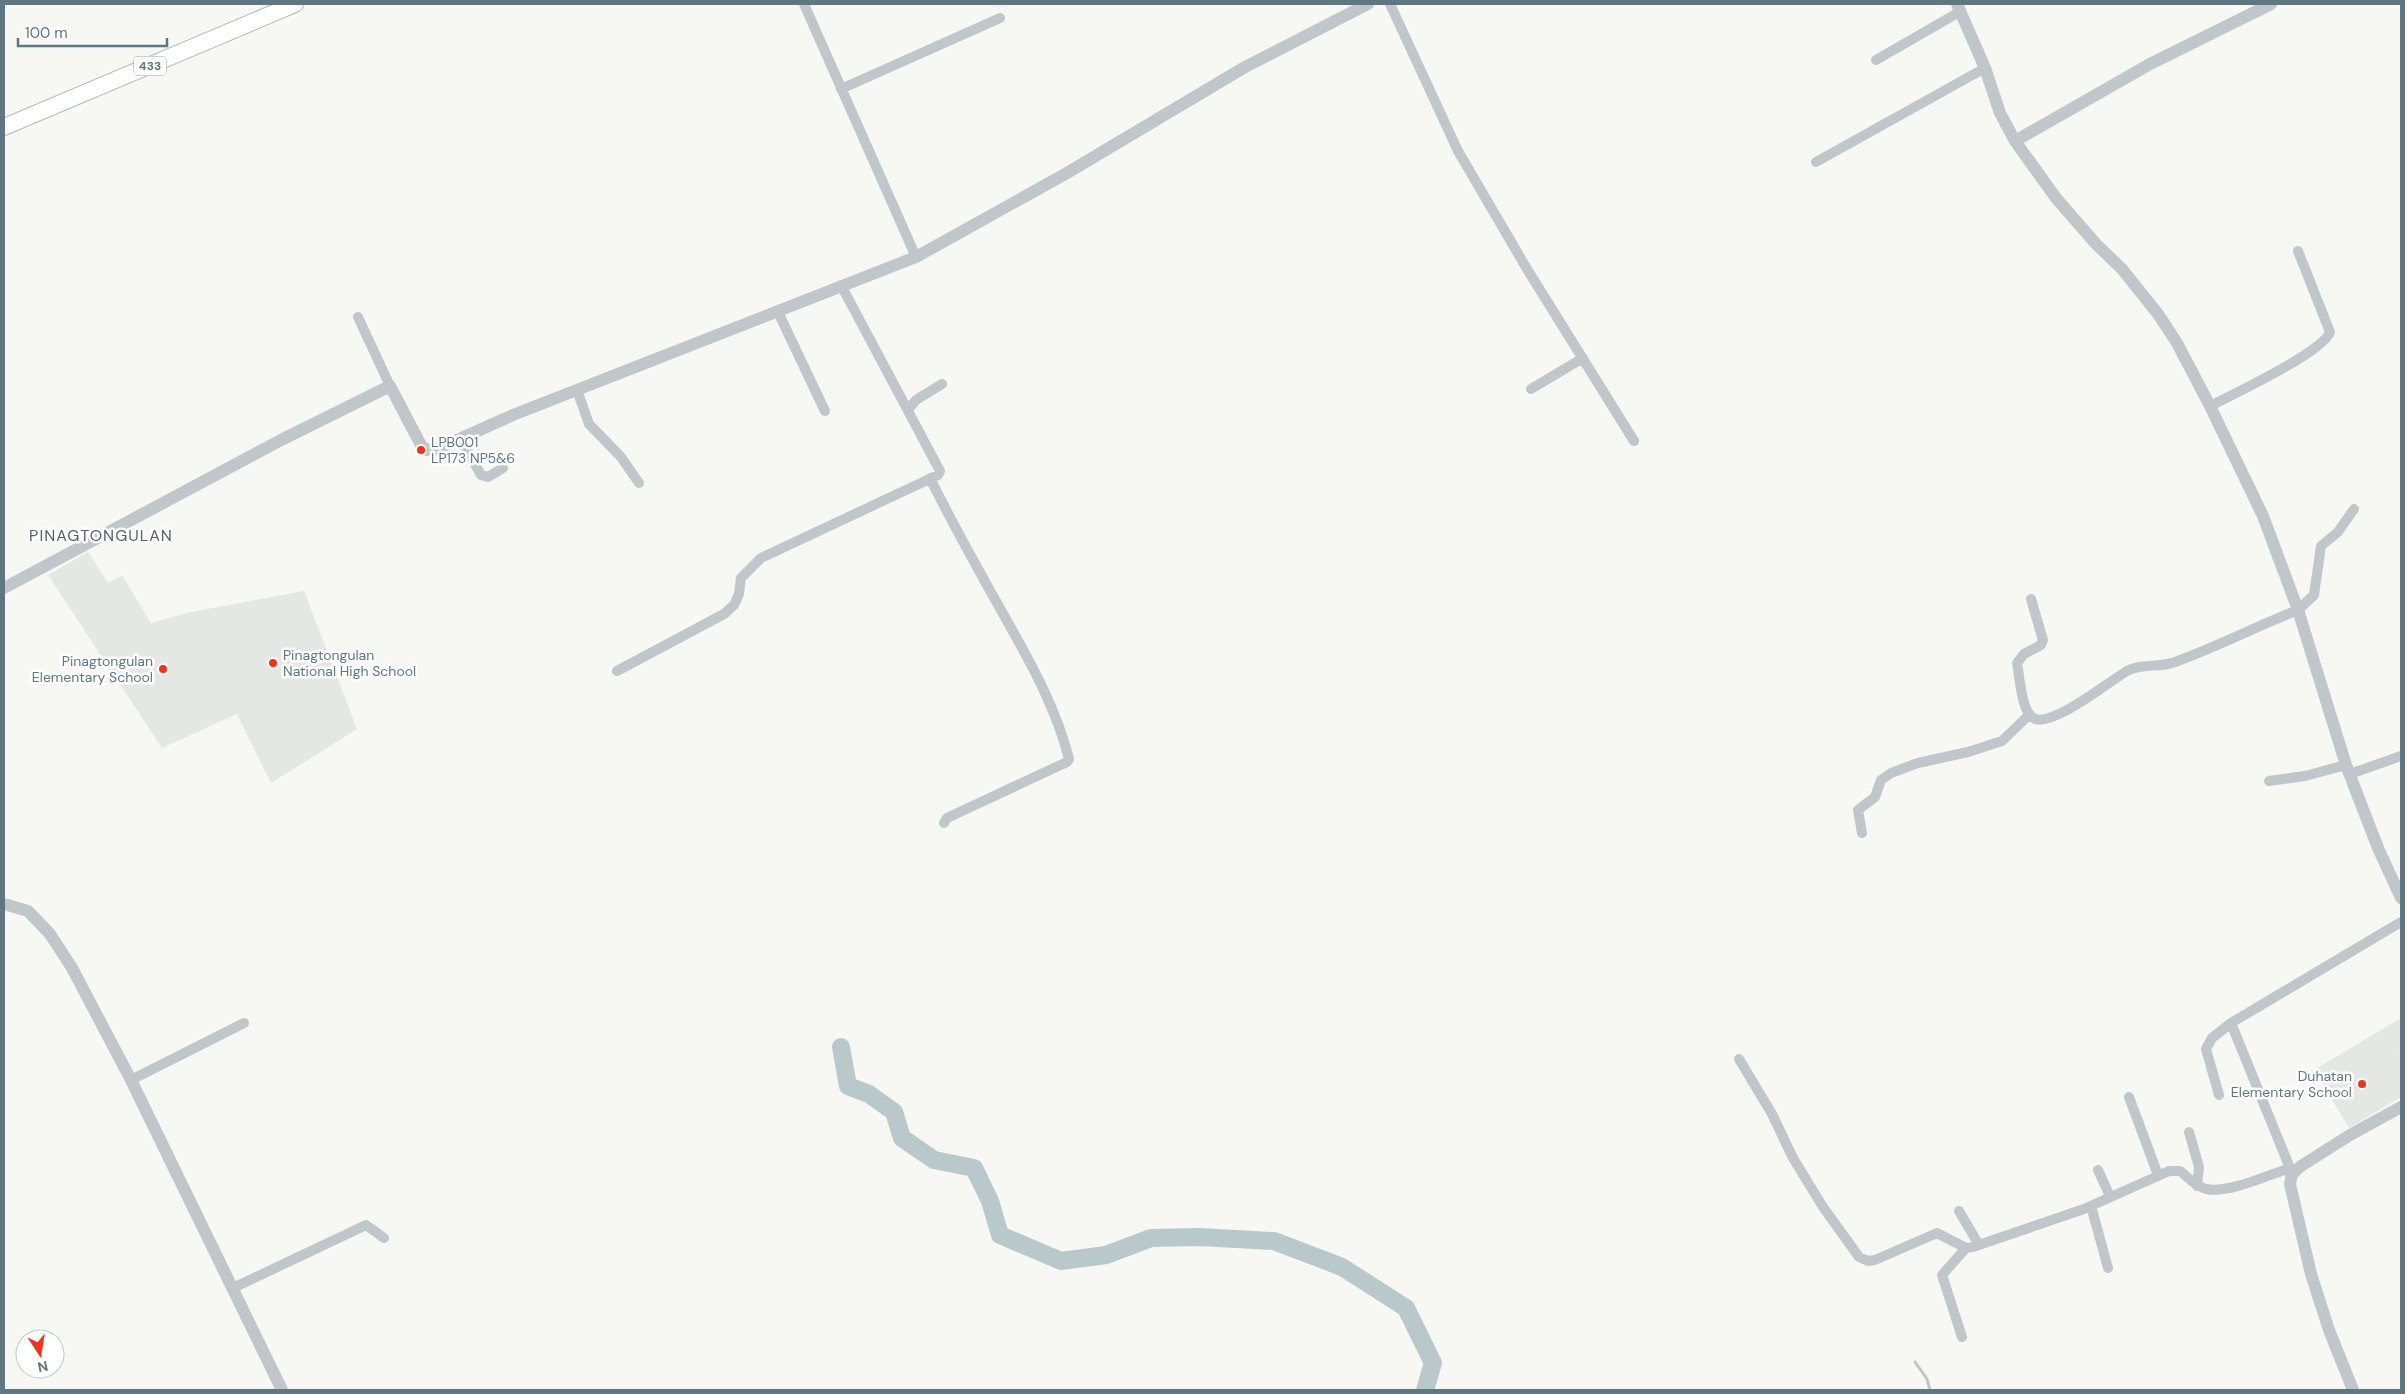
<svg xmlns="http://www.w3.org/2000/svg" width="2405" height="1394" font-family="'DM Sans',sans-serif">
<style>
.built{fill:#e5e7e5}
.lines{fill:none;stroke-linecap:round;stroke-linejoin:round}
.stream{stroke:#b8c8cb;stroke-width:3}
.river{stroke:#b8c8cb;stroke-width:18}
.primary-casing{stroke:#b3babd;stroke-width:18}
.minor{stroke:#c0c6c9;stroke-width:10}
.tertiary{stroke:#c0c6c9;stroke-width:12}
.primary{stroke:#fff;stroke-width:16}
.poi-dot{fill:#ef321c;stroke:#fff;stroke-width:2}
.labels{text-anchor:middle;stroke-width:5;stroke-linejoin:round;paint-order:stroke}
.shield{fill:#fff;stroke:#90a0a7;stroke-width:1}
.shield-label{font-size:12px;font-weight:bold;fill:#607781}
.poi-label{font-size:14px;fill:#607781;stroke:#fff;text-anchor:start}
.quarter-label{font-size:16px;letter-spacing:1px;fill:#53646c;stroke:#fff}
</style>
<rect width="100%" height="100%" fill="#f7f7f4"/>
<!-- built -->
<path class="built" d="M88 552 108 583 122 575 151 623 191 612 304 591 357 729 271 783 237 714 162 748 48 575Z
M2401 1018V1048L2399 1049 2401 1053V1097L2349 1128 2314 1070Z"/>
<g class="lines">
<!-- stream -->
<path class="stream" d="M1915 1362 1927 1379 1930 1390"/>
<!-- river -->
<path class="river" d="M841 1047 848 1086 869 1094 894 1112 902 1138 934 1160 974 1168 990 1201 1000 1235 1061 1261 1106 1255 1151 1238 1199 1237 1274 1241 1342 1267 1406 1308 1433 1363 1425 1390"/>
<!-- primary casing -->
<g class="primary-casing">
<path id="primary" d="M4 127 295 4"/>
</g>
<!-- minor -->
<path class="minor" d="M804 4 916 257
M1390 4 1458 151 1527 269 1634 441
M1876 60 1961 11
M841 89 1000 18
M1816 162 1985 68
M778 312 825 411
M358 317 390 386
M1531 389 1583 358
M577 390 589 424 621 457 639 483
M2210 406C2234 394 2323 352 2330 332L2298 251
M908 410 916 400 942 384
M461 439 481 475 488 477 503 468
M930 478C951 521 974 562 997 603 1025 653 1055 703 1069 759L1067 762 947 818 944 823
M2031 599 2043 640 2041 645 2024 654 2017 663C2020 677 2021 713 2035 719 2054 726 2110 681 2127 671 2142 663 2160 668 2175 662 2217 647 2257 626 2298 610L2314 595 2321 546 2338 532 2354 509
M617 671 724 614 734 605 739 594 741 578 761 558 938 475 940 471 841 285
M2350 774 2401 756
M2269 781 2305 776 2346 765
M1862 833 1858 810 1875 797 1881 780 1891 773 1918 763 1968 752 2002 741 2029 715
M1739 1059 1772 1114 1793 1158 1823 1207 1859 1257 1868 1261 1875 1260 1937 1233 1966 1248 1973 1247 2084 1209 2169 1171H2180C2188 1177 2195 1186 2206 1189 2228 1194 2268 1175 2290 1168
M131 1080 244 1023
M2219 1095 2206 1049 2212 1038 2231 1023
M2129 1097 2158 1175
M2189 1132 2199 1167 2197 1186
M2098 1170 2110 1196
M2292 1173 2231 1023 2401 922
M2091 1206 2108 1268
M1959 1211 1979 1245
M233 1288 366 1225 384 1238
M1962 1337 1942 1275 1966 1248"/>
<!-- tertiary -->
<path class="tertiary" d="M1957 4 1985 68 2000 113 2015 141 2056 198 2096 244 2122 269 2158 314 2177 343 2210 406 2263 516 2298 610 2346 765 2378 848 2401 898
M2015 141 2150 64 2271 4
M4 588 281 440 390 386 422 447 427 450 437 449 513 415 916 257 1067 173 1245 67 1368 4
M4 904 28 911 50 934 72 968 131 1080 282 1390
M2353 1390 2329 1330 2311 1274 2290 1184 2292 1174 2301 1166 2350 1135 2401 1107"/>
<!-- primary -->
<use href="#primary" class="primary"/>
</g>
<!-- markers -->
<g class="poi-dot">
<circle cx="421" cy="450" r="5"/>
<circle cx="273" cy="663" r="5"/>
<circle cx="163" cy="669" r="5"/>
<circle cx="2362" cy="1084" r="5"/>
</g>
<g class="labels">
<!-- shield labels -->
<rect class="shield" x="134" y="56.5" width="32" height="19" rx="4"/>
<g class="shield-label">
<text x="150" y="70">433</text>
</g>
<!-- poi labels -->
<g class="poi-label">
<text x="431" y="447">LPB001<tspan x="431" dy="16">LP173 NP5&amp;6</tspan></text>
<text x="283" y="660">Pinagtongulan<tspan x="283" dy="16">National High School</tspan></text>
<text x="153" y="666" text-anchor="end">Pinagtongulan<tspan x="153" dy="16">Elementary School</tspan></text>
<text x="2352" y="1081" text-anchor="end">Duhatan<tspan x="2352" dy="16">Elementary School</tspan></text>
</g>
<!-- quarter labels -->
<g class="quarter-label">
<text x="101" y="541">PINAGTONGULAN</text>
</g>
</g>
<!-- border -->
<rect width="2405" height="1394" fill="none" stroke="#607781" stroke-width="10"/>
<!-- north arrow -->
<g transform="translate(40 1354) rotate(168)"><circle r="24" fill="#ffffff" stroke="#bfc9cd"/>
<path d="M0-4L9 19L0 12L-9 19Z" fill="#ef321c"/>
<text y="-8" font-size="14" font-weight="bold" text-anchor="middle" fill="#607781">N</text>
</g>
<!-- scale -->
<path d="M18 38v8h149v-8" fill="none" stroke="#607781" stroke-width="2.5"/>
<text x="25" y="38" font-size="15" fill="#607781" stroke="#ffffff" stroke-width="4" paint-order="stroke">100 m</text>
</svg>
